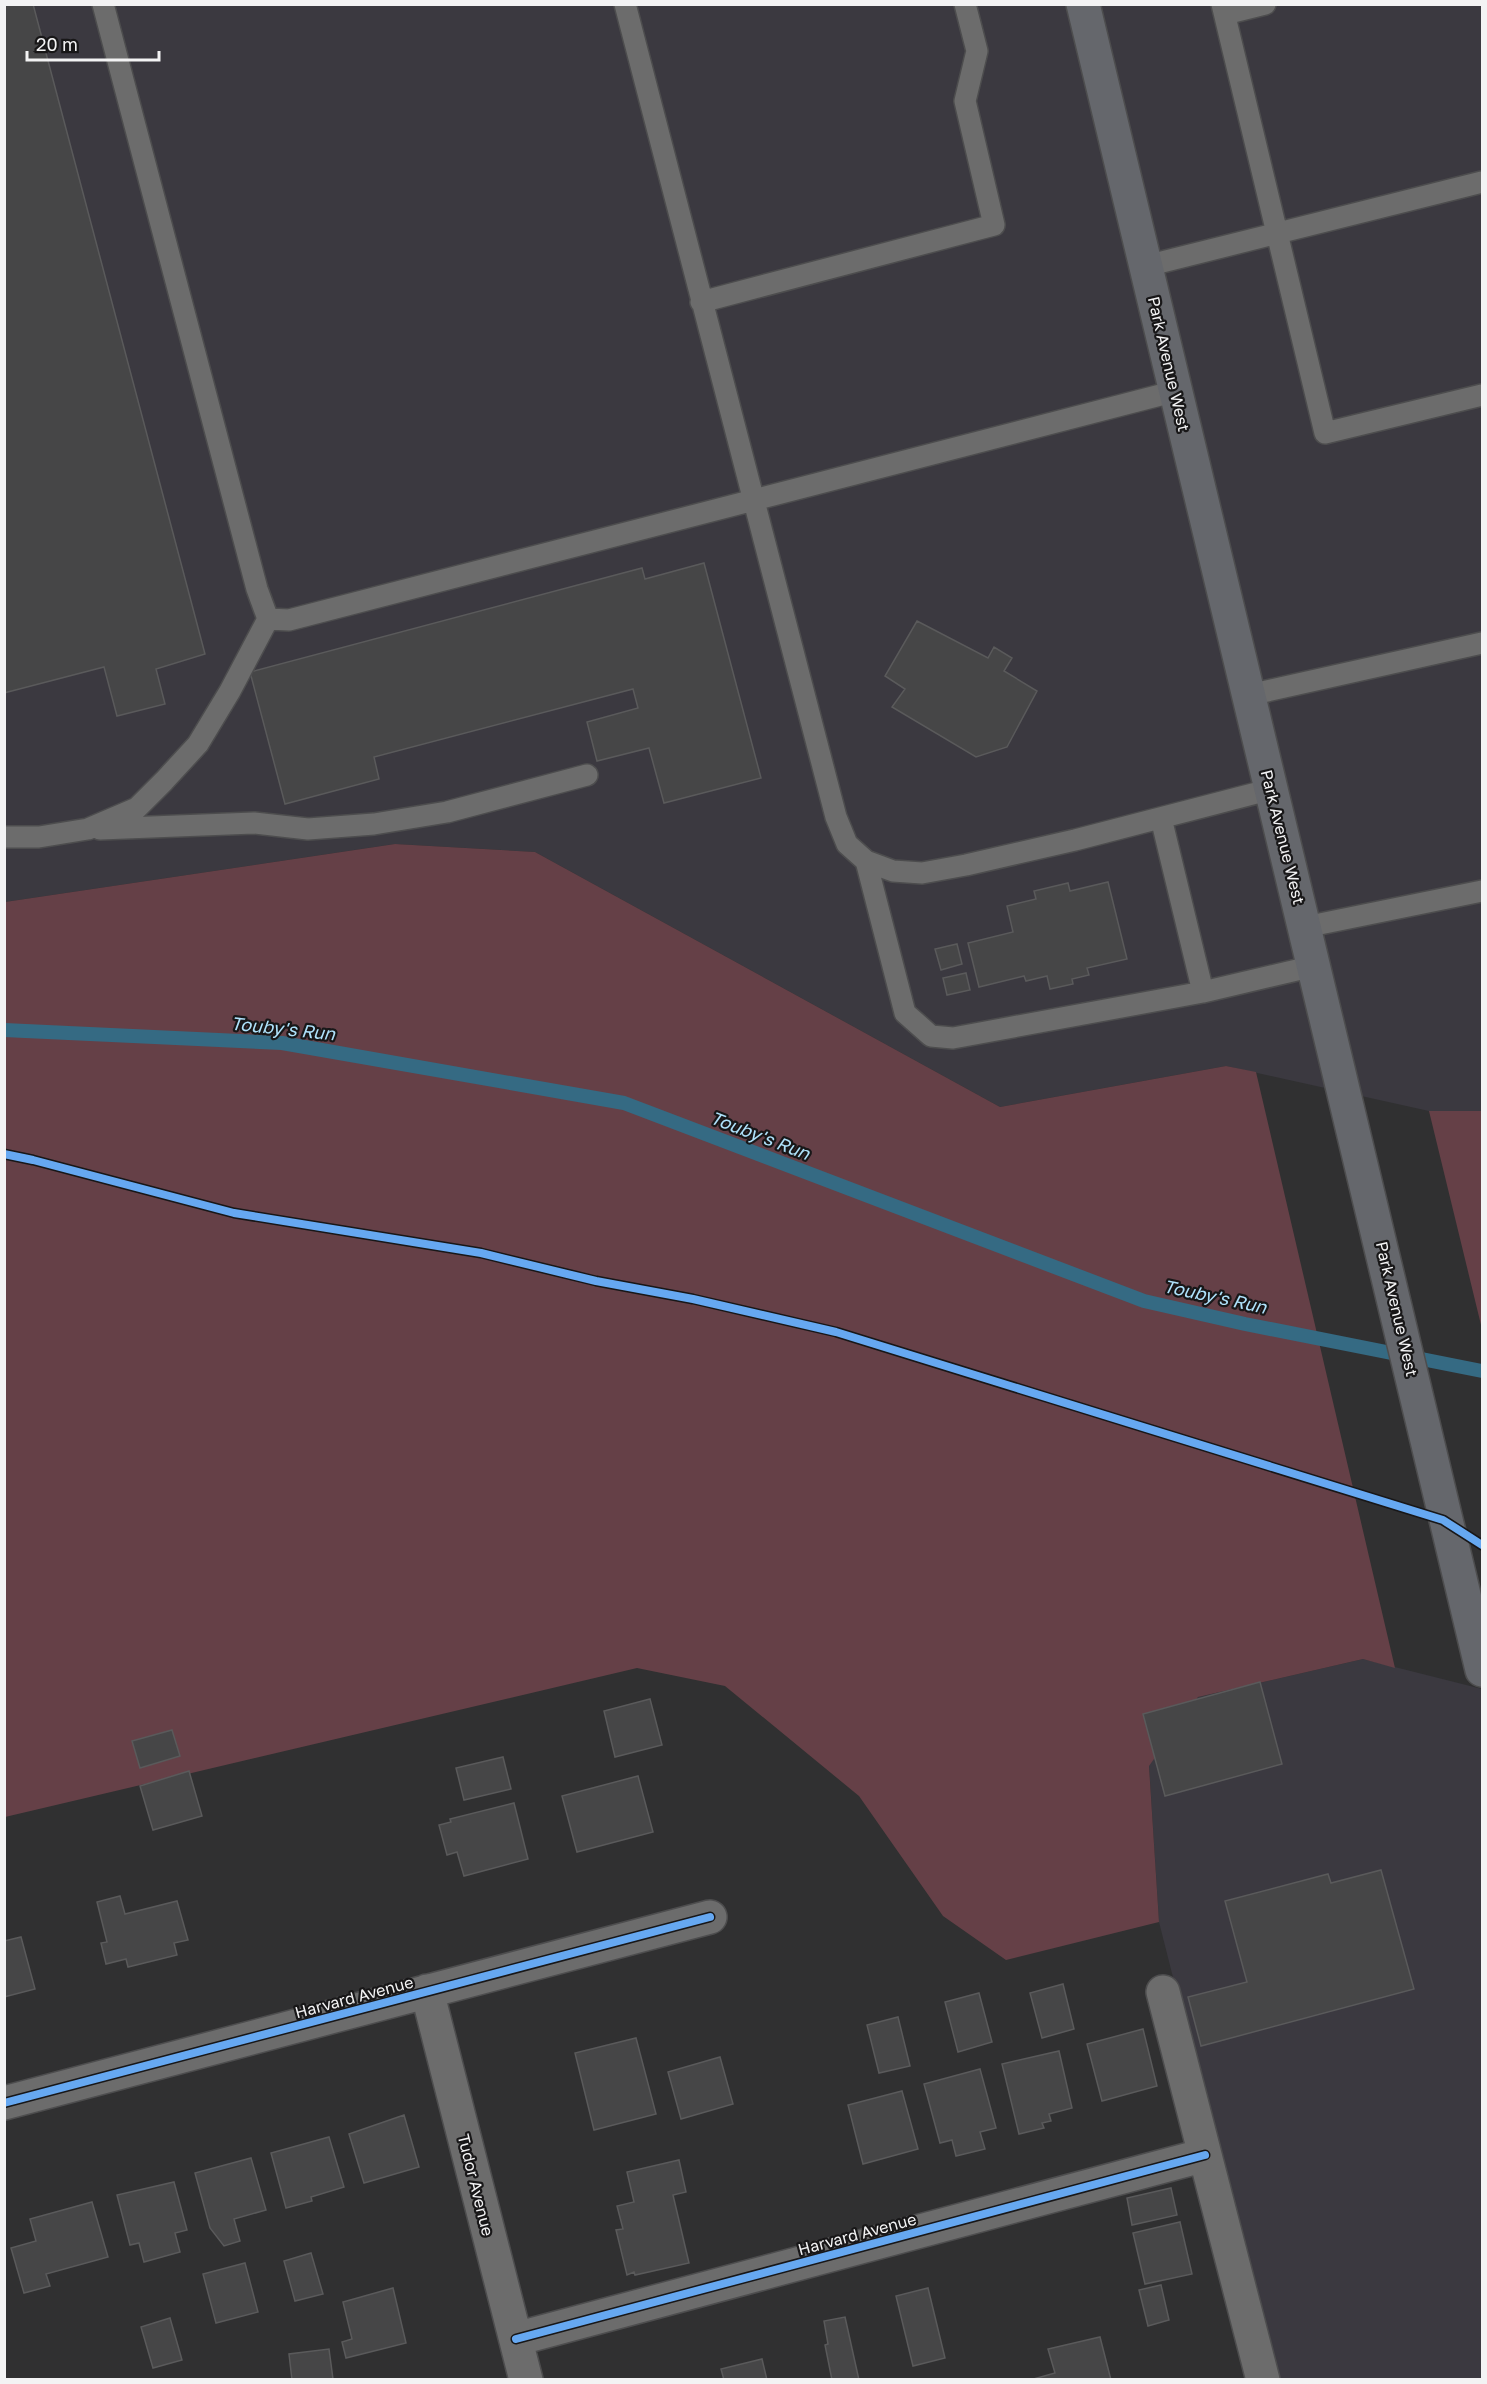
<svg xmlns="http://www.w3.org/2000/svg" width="1487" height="2384" font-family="'Golos Text',sans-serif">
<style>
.built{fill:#3b3940}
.green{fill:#654047}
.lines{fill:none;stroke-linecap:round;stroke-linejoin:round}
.stream{stroke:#356a83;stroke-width:14}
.building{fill:#464647;stroke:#5a5a5b;stroke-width:1.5}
.service-casing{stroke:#4d4d4e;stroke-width:24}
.minor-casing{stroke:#4d4d4e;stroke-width:36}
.primary-casing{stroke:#4d4d4e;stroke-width:36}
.service{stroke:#6c6c6c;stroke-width:21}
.minor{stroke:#6c6c6c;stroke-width:33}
.primary{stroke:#65676c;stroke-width:33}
.cycleway-casing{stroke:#181718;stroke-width:11}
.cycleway{stroke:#66a8f1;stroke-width:8}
.labels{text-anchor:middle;stroke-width:4.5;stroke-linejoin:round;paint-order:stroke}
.street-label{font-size:16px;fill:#f3f3f4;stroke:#181718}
.water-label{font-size:18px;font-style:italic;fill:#afe2fb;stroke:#181718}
</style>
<rect width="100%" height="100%" fill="#303031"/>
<!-- built -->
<path class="built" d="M5 5H1482V1111H1429L1226 1066 1000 1107 535 852 395 844 5 902Z
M1363 1659 1482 1689V2379H1275L1159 1922 1149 1765 1198 1697Z"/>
<!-- green -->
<path class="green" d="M395 844 535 852 1000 1107 1226 1066 1256 1072 1395 1668 1363 1659 1198 1697 1149 1766 1159 1922 1006 1960 943 1916 859 1796 725 1686 637 1668 5 1817V902Z
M1429 1111H1482V1329Z"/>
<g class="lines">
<!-- stream -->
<path class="stream" d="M4 1030 282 1043 624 1103 1144 1301 1245 1324 1482 1371"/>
</g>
<!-- building -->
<path class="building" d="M4 4H33L205 654 156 669 165 704 117 716 104 667 4 693Z
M704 563 761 778 664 803 649 748 597 761 587 722 638 708 633 689 374 757 379 779 285 804 250 672 642 568 645 579Z
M917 621 988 658 994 647 1012 658 1004 671 1037 691 1007 747 976 757 892 707 905 689 885 676Z
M1108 882 1127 959 1087 968 1089 975 1072 979 1073 984 1050 989 1047 976 1026 981 1024 976 979 987 968 943 1013 932 1007 906 1036 899 1034 891 1068 883 1070 891Z
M957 944 962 964 941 970 935 949Z
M966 973 970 990 947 995 943 978Z
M1260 1682 1282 1764 1165 1796 1143 1714Z
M650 1699 662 1745 615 1757 604 1711Z
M172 1730 180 1756 140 1768 132 1741Z
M503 1757 511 1789 464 1800 456 1768Z
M189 1771 202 1816 153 1830 140 1786Z
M638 1776 653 1832 577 1852 562 1796Z
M514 1803 528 1859 464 1876 457 1852 447 1855 439 1825 451 1822 450 1819Z
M1381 1870 1414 1989 1201 2046 1188 1997 1247 1982 1225 1901 1328 1874 1331 1883Z
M120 1896 125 1914 177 1901 188 1940 174 1943 177 1955 128 1967 126 1959 106 1964 101 1943 107 1942 97 1902Z
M21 1937 35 1989 4 1997V1941Z
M1063 1984 1074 2029 1042 2038 1030 1993Z
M979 1993 992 2042 958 2052 945 2002Z
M898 2017 910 2066 879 2073 867 2025Z
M1143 2029 1157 2086 1102 2101 1087 2044Z
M636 2038 656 2114 594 2130 575 2053Z
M1059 2051 1072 2108 1049 2114 1051 2121 1042 2123 1044 2128 1019 2134 1002 2064Z
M720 2057 733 2104 681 2119 668 2072Z
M980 2069 996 2128 980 2132 985 2149 956 2156 952 2140 940 2143 924 2084Z
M902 2091 918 2149 863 2164 848 2105Z
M404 2115 419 2167 364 2183 349 2134Z
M329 2137 344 2187 311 2197 312 2201 286 2208 271 2153Z
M251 2158 266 2210 234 2219 240 2241 224 2246 210 2228 195 2173Z
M679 2160 686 2192 673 2195 689 2263 635 2275 634 2272 627 2275 616 2230 623 2229 617 2206 634 2202 627 2172Z
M174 2182 187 2230 175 2233 180 2252 144 2262 139 2243 130 2245 117 2195Z
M1171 2188 1177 2215 1132 2225 1127 2198Z
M92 2202 108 2257 46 2274 50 2286 24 2293 11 2248 36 2241 30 2219Z
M1180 2222 1192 2274 1145 2284 1133 2233Z
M311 2253 323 2294 295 2301 284 2261Z
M245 2263 258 2312 216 2323 203 2274Z
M1161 2285 1169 2320 1148 2326 1139 2290Z
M393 2288 406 2343 346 2358 342 2342 352 2339 343 2302Z
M928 2288 945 2358 913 2366 896 2296Z
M845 2317 859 2380H832L825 2345 828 2344 824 2321Z
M170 2318 182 2360 153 2368 141 2327Z
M1100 2337 1111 2380H1030L1055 2373 1048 2349Z
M329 2349 333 2379 292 2380 289 2354Z
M762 2359 767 2380H724L721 2369Z"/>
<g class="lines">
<!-- service casing -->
<g class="service-casing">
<path id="service" d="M625 4 836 817 847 844 866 861 893 871 922 873 966 865 1075 840 1272 789
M1222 4 1325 433 1482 395
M1225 14 1265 4
M1146 266 1482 182
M701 302 994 225 965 101 977 51 965 4
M268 619 289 620 1176 391
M1249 695 1482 643
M1161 818 1203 992
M100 829 254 823 308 829 374 824 447 812 587 775
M4 837H39L88 829 137 808 164 781 198 744 230 691 268 619 257 589 103 4
M866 861 905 1013 931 1036 953 1038 1203 992 1314 966
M1305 927 1482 891"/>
</g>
<!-- minor casing -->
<g class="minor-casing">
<path id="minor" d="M427 1991 526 2380
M1163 1992 1263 2380
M4 2103 710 1917
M516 2339 1205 2155"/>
</g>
<!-- primary casing -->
<g class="primary-casing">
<path id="primary" d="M1083 4 1482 1670"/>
</g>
<!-- service -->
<use href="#service" class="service"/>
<!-- minor -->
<use href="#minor" class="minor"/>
<!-- primary -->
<use href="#primary" class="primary"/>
<!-- cycleway casing -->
<g class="cycleway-casing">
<path id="cycleway" d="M4 1154 33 1160 234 1213 481 1253 596 1281 693 1299 836 1332 1443 1520 1482 1545
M4 2103 710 1917
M516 2339 1205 2155"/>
</g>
<!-- cycleway -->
<use href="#cycleway" class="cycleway"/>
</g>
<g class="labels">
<!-- street labels -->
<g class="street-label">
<text transform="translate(1169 364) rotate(77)" y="6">Park Avenue West</text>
<text transform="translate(1283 837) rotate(76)" y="6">Park Avenue West</text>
<text transform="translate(1397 1309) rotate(77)" y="6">Park Avenue West</text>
<text transform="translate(354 1997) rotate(-15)" y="6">Harvard Avenue</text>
<text transform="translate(476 2185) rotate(76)" y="6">Tudor Avenue</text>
<text transform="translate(857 2234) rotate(-15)" y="6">Harvard Avenue</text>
</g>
<!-- water labels -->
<g class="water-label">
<text transform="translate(283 1029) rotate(6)" y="6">Touby's Run</text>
<text transform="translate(760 1136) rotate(21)" y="6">Touby's Run</text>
<text transform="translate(1215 1297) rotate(12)" y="6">Touby's Run</text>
</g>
</g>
<!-- border -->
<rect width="1487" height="2384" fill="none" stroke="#f3f3f4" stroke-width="12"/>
<!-- scale -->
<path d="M27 51v9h132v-9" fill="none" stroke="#f3f3f4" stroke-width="3"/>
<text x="36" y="51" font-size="18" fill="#f3f3f4" stroke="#181718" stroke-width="4.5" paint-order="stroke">20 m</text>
</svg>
